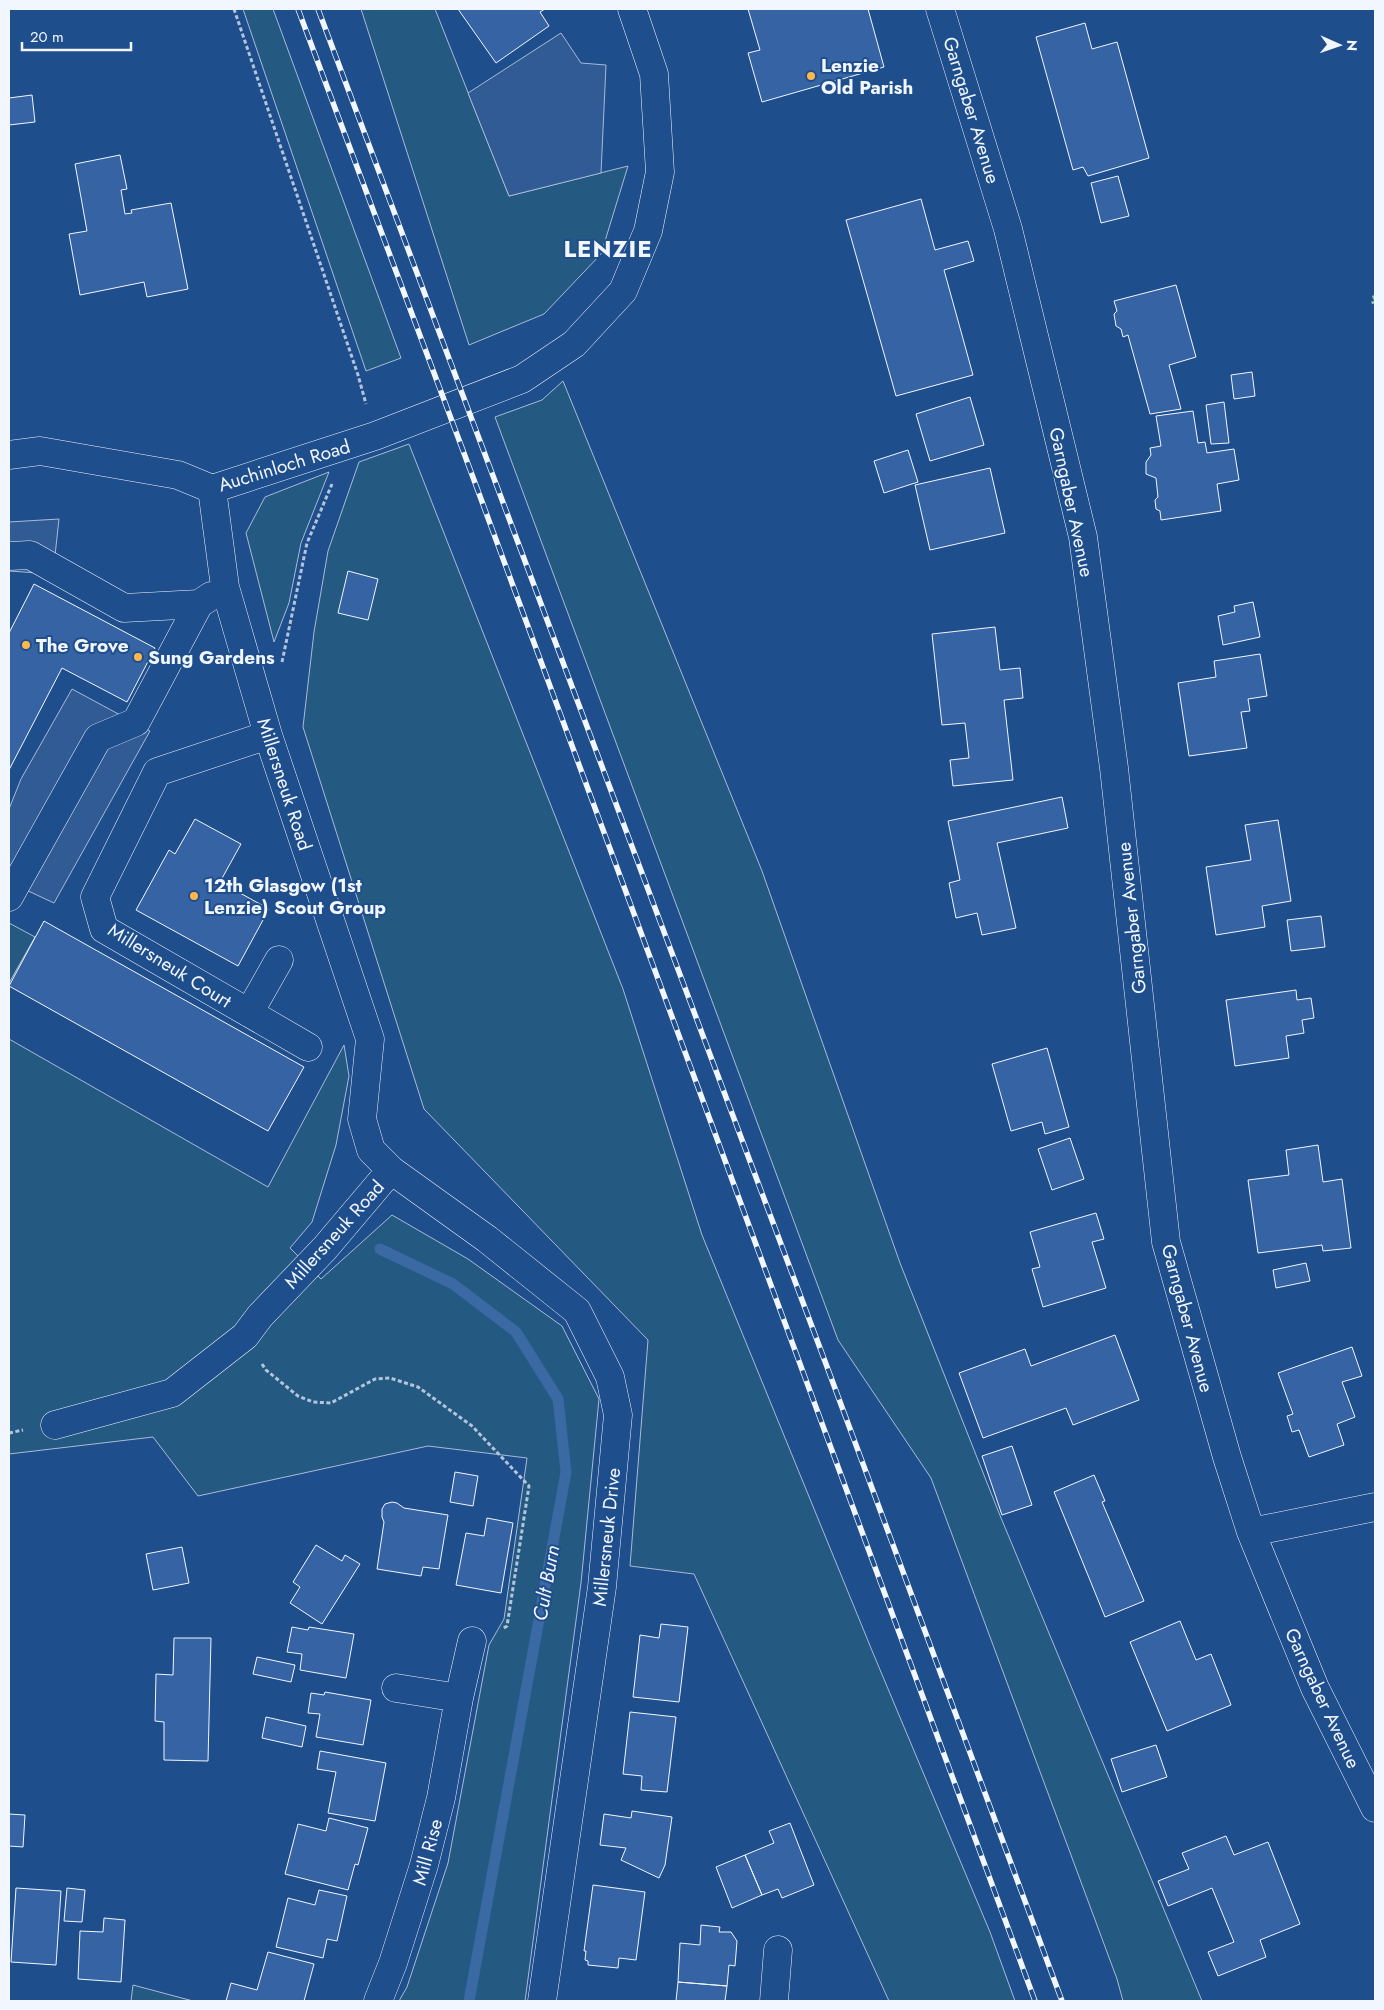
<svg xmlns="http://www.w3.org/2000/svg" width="1384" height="2010" font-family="Jost,sans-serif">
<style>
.green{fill:#245a82;stroke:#a8bbd7}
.parking{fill:#305b95;stroke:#a8bbd7}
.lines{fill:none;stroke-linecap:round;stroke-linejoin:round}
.stream{stroke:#3b69a3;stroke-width:11}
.building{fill:#3563a3;stroke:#f2f6ff}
.minor-casing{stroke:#f2f6ff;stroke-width:29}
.major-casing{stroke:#f2f6ff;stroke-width:29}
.path{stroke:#b3c4dc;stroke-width:3;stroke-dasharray:4 2.5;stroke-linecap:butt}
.minor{stroke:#1f4e8c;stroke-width:28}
.major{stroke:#1f4e8c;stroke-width:28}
.rail-casing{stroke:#f2f6ff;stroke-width:5.5}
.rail{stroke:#1f4e8c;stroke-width:4;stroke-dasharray:11;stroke-linecap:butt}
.hedge{stroke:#97c8a6;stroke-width:4;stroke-dasharray:2.5 4;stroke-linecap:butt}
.poi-dot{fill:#ffb74d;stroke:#1f4e8c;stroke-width:2}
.labels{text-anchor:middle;stroke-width:4;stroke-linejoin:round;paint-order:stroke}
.poi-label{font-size:19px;font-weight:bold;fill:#f2f6ff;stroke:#1f4e8c;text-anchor:start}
.street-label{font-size:19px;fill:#f2f6ff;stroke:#1f4e8c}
.water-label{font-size:20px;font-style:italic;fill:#f2f6ff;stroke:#1f4e8c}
.district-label{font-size:24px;font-weight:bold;letter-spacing:1px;fill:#f2f6ff;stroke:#1f4e8c}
</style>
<rect width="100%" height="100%" fill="#1f4e8c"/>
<!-- green -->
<path class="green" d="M243 9H273L401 358 366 371Z
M361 9H435L509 196 628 166 601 254 544 314 469 345Z
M563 381 762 871 900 1263 999 1513 1202 2001H1123L1117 1979 931 1478 838 1340 495 417 542 400Z
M409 444 623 989 702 1235 873 1653 990 1932 1015 2001H889L694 1574 630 1566 648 1340 424 1109 303 727 314 632 328 551 359 462Z
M329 472 301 543 289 603 274 642 246 533 265 497Z
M9 923 35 937 9 983Z
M9 1039 268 1187 344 1045 349 1076 336 1145 312 1222 290 1248 321 1279 392 1215 468 1259 562 1326 599 1399 581 1583 525 2001H399L407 1987 448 1863 489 1645 504 1619 527 1458 428 1446 198 1496 153 1437 9 1454Z
M133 1985 193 2001H131Z"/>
<!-- parking -->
<path class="parking" d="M561 33 581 63 606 65 601 173 509 196 468 93Z
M59 519 53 574 9 571V522Z
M72 689 150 731 54 903 9 882V809L21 779Z"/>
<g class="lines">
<!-- stream -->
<path class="stream" d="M380 1249 453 1284 516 1332 558 1399 566 1472 469 2001"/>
</g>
<!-- building -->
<path class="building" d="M458 9H545L540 12 549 26 496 63Z
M748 9H868L884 67 762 102 748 53 760 50Z
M1085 23 1092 49 1117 42 1149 158 1088 176 1083 167 1073 170 1036 37Z
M32 95 35 122 9 125V98Z
M120 155 127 189 121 190 125 214 132 213 131 210 171 203 188 289 147 297 144 282 80 295 69 234 87 231 75 164Z
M1118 176 1129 216 1101 223 1091 183Z
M921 199 935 250 968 241 974 261 944 270 973 375 896 396 846 220Z
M1176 285 1196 357 1169 365 1181 409 1150 414 1128 335 1123 337 1121 329 1116 326 1114 314 1117 311 1114 301Z
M1252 372 1255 396 1234 399 1231 375Z
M970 397 984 445 930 461 916 414Z
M1224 402 1229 443 1211 444 1206 405Z
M1193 411 1198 443 1205 442 1207 453 1234 449 1239 480 1217 484 1221 511 1161 520 1160 511 1156 509 1155 500 1158 497 1156 478 1146 474V462L1151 455 1150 448 1161 446 1156 416Z
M908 450 918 482 884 493 874 461Z
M990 468 1005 533 930 550 915 485Z
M348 571 378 579 368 620 338 613Z
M34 584 155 648 127 702 62 668 9 770V633Z
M1253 602 1260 637 1223 645 1218 616 1235 612 1234 606Z
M995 627 1000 670 1020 668 1023 698 1004 700 1013 780 953 786 950 760 969 758 965 723 942 725 932 634Z
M1260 654 1267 696 1248 699 1250 711 1241 712 1247 748 1189 756 1178 683 1216 677 1214 661Z
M1062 797 1068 828 997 843 1016 928 982 935 977 913 956 918 949 883 960 880 948 821Z
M195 819 241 844 220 882 269 909 238 966 136 910 169 850 175 854Z
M1278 820 1291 901 1262 906 1265 927 1216 935 1206 867 1251 860 1245 825Z
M1321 916 1325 947 1291 951 1287 920Z
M44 921 304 1067 268 1131 9 986Z
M1296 990 1297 1000 1311 998 1314 1018 1302 1020 1304 1033 1286 1036 1289 1058 1235 1066 1226 1000Z
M1047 1048 1069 1127 1045 1134 1042 1122 1011 1131 992 1064Z
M1070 1138 1084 1179 1052 1190 1038 1149Z
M1318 1145 1323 1182 1342 1179 1351 1248 1323 1251 1322 1245 1258 1253 1248 1180 1289 1175 1286 1150Z
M1096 1213 1104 1239 1092 1242 1106 1288 1043 1307 1032 1269 1040 1267 1030 1232Z
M1306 1263 1310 1281 1276 1288 1273 1270Z
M1115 1335 1139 1400 1073 1425 1066 1408 983 1438 959 1373 1025 1349 1031 1366Z
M1352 1347 1362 1376 1342 1382 1355 1417 1337 1424 1344 1445 1309 1457 1299 1430 1292 1432 1287 1416 1293 1414 1278 1373Z
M1012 1446 1032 1505 1002 1515 982 1456Z
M455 1472 478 1476 473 1506 450 1502Z
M1094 1475 1105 1501 1102 1502 1144 1601 1105 1617 1054 1492Z
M392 1502 397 1503 404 1508 448 1515 439 1569 423 1567 421 1576 377 1569 384 1522 382 1517V1509L385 1504Z
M487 1518 513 1523 501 1593 456 1585 466 1533 484 1536Z
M316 1545 342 1561 345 1555 360 1564 322 1624 290 1603 300 1587 293 1582Z
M182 1547 189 1583 153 1590 146 1554Z
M1180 1621 1196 1660 1211 1654 1231 1705 1167 1731 1130 1642Z
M661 1624 688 1627 679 1702 633 1697 640 1635 659 1638Z
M292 1627 308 1630 309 1627 354 1634 346 1678 300 1670 302 1654 287 1652Z
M174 1638H211L208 1761 164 1760V1722L155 1721 156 1674 173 1675Z
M257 1657 295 1665 291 1682 253 1674Z
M325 1692 371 1700 363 1745 316 1737 320 1714 308 1713 311 1693 324 1695Z
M630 1712 676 1717 667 1792 641 1790 642 1776 623 1774Z
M266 1717 306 1726 302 1747 262 1738Z
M1156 1745 1167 1777 1122 1792 1111 1759Z
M320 1751 386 1763 375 1821 328 1813 336 1772 317 1769Z
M632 1811 672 1817 665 1865 659 1878 621 1860 626 1848 600 1845 604 1814 631 1818Z
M9 1814 25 1815 23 1847 9 1846Z
M329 1818 368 1828 358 1865 355 1864 348 1890 285 1874 298 1824 326 1831Z
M790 1823 814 1885 782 1898 778 1889 762 1895 745 1855 774 1843 769 1831Z
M1226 1836 1234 1855 1268 1842 1300 1924 1260 1940 1266 1957 1218 1976 1208 1952 1234 1942 1212 1888 1168 1906 1158 1881 1189 1869 1182 1853Z
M745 1855 762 1895 732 1908 716 1867Z
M593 1885 645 1892 636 1960 619 1958 618 1968 588 1965V1961L585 1960 586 1951H584Z
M16 1888 61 1891 56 1965 11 1962Z
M67 1888 85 1890 82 1922 64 1921Z
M319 1890 347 1896 337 1941 327 1939 323 1958 276 1947 288 1898 315 1905Z
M104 1918 125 1920 121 1982 78 1979 80 1931 103 1932Z
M701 1925 720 1927 719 1932H731L737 1941 735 1966 729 1965 727 1986 678 1982 680 1943 700 1945Z
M268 1952 314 1964 304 2001H226L231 1983 257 1990Z
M678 1982 727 1986 725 2001H676Z"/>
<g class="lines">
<!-- minor casing -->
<g class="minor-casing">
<path id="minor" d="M940 9 1008 229 1083 537 1114 768 1166 1242 1227 1457 1251 1532 1315 1688 1375 1808
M9 556 30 555 124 608 199 604 211 596
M268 735 157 772 95 897 104 929 308 1047
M9 897 98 738 136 722 199 604
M249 1013 279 960
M391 1170 487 1239 577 1311 610 1377 618 1415 602 1587 542 2001
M55 1425 172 1393 245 1336 260 1316 325 1248 391 1170 371 1150 362 1119 370 1039 268 735 225 587 212 489
M1251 1532 1375 1507
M396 1688 459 1698
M378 2001 393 1963 424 1865 441 1798 459 1698 472 1641
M774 2001 778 1950"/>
</g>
<!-- major casing -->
<g class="major-casing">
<path id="major" d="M9 455 40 451 178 475 212 489 375 436 522 379 574 344 623 291 648 231 660 172 654 74 632 9"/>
</g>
<!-- path -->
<path class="path" d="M234 9 358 375 366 404
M282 662 307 543 332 484
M262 1364 266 1370 298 1396 313 1402 331 1403 375 1379 390 1378 418 1387 472 1426 529 1486 507 1626 502 1629
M9 1433 23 1430"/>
<!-- minor -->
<use href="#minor" class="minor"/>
<!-- major -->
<use href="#major" class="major"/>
<!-- rail casing -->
<g class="rail-casing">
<path id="rail" d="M298 9 474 480 1035 2001
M318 9 826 1364 1062 2001"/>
</g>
<!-- rail -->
<use href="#rail" class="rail"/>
<!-- hedge -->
<path class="hedge" d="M1375 297 1372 298 1375 307"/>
</g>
<!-- markers -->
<g class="poi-dot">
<circle cx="811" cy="76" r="5"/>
<circle cx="26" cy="645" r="5"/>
<circle cx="138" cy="657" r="5"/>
<circle cx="194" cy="896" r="5"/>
</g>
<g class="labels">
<!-- poi labels -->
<g class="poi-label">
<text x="821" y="72">Lenzie<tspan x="821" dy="22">Old Parish</tspan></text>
<text x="36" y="652">The Grove</text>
<text x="148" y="664">Sung Gardens</text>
<text x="204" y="892">12th Glasgow (1st<tspan x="204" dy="22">Lenzie) Scout Group</tspan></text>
</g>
<!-- street labels -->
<g class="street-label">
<text transform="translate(972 110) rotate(73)" y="7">Garngaber Avenue</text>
<text transform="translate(284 465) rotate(-17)" y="7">Auchinloch Road</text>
<text transform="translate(1072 502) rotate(78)" y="7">Garngaber Avenue</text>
<text transform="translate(285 784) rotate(72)" y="7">Millersneuk Road</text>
<text transform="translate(1131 918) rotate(-96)" y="7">Garngaber Avenue</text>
<text transform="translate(170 965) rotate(32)" y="7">Millersneuk Court</text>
<text transform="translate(334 1234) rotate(-48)" y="7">Millersneuk Road</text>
<text transform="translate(1188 1318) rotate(75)" y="7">Garngaber Avenue</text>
<text transform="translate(606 1537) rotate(-84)" y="7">Millersneuk Drive</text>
<text transform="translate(1323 1698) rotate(65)" y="7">Garngaber Avenue</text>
<text transform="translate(427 1852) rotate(-75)" y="7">Mill Rise</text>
</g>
<!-- water labels -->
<g class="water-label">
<text transform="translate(546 1583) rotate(-80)" y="7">Cult Burn</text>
</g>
<!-- district labels -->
<g class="district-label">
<text x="608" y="257">LENZIE</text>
</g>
</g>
<!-- border -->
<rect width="1384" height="2010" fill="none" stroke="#f2f6ff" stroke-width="20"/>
<!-- north arrow -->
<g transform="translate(1339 45) rotate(92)" stroke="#1f4e8c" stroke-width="4" paint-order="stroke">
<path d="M0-4L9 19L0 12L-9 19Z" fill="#f2f6ff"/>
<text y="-8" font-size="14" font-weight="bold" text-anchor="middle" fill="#f2f6ff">N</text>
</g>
<!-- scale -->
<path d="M22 42v8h109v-8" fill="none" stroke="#f2f6ff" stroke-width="2.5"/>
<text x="30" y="42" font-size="15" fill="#f2f6ff" stroke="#1f4e8c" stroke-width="4" paint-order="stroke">20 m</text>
</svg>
